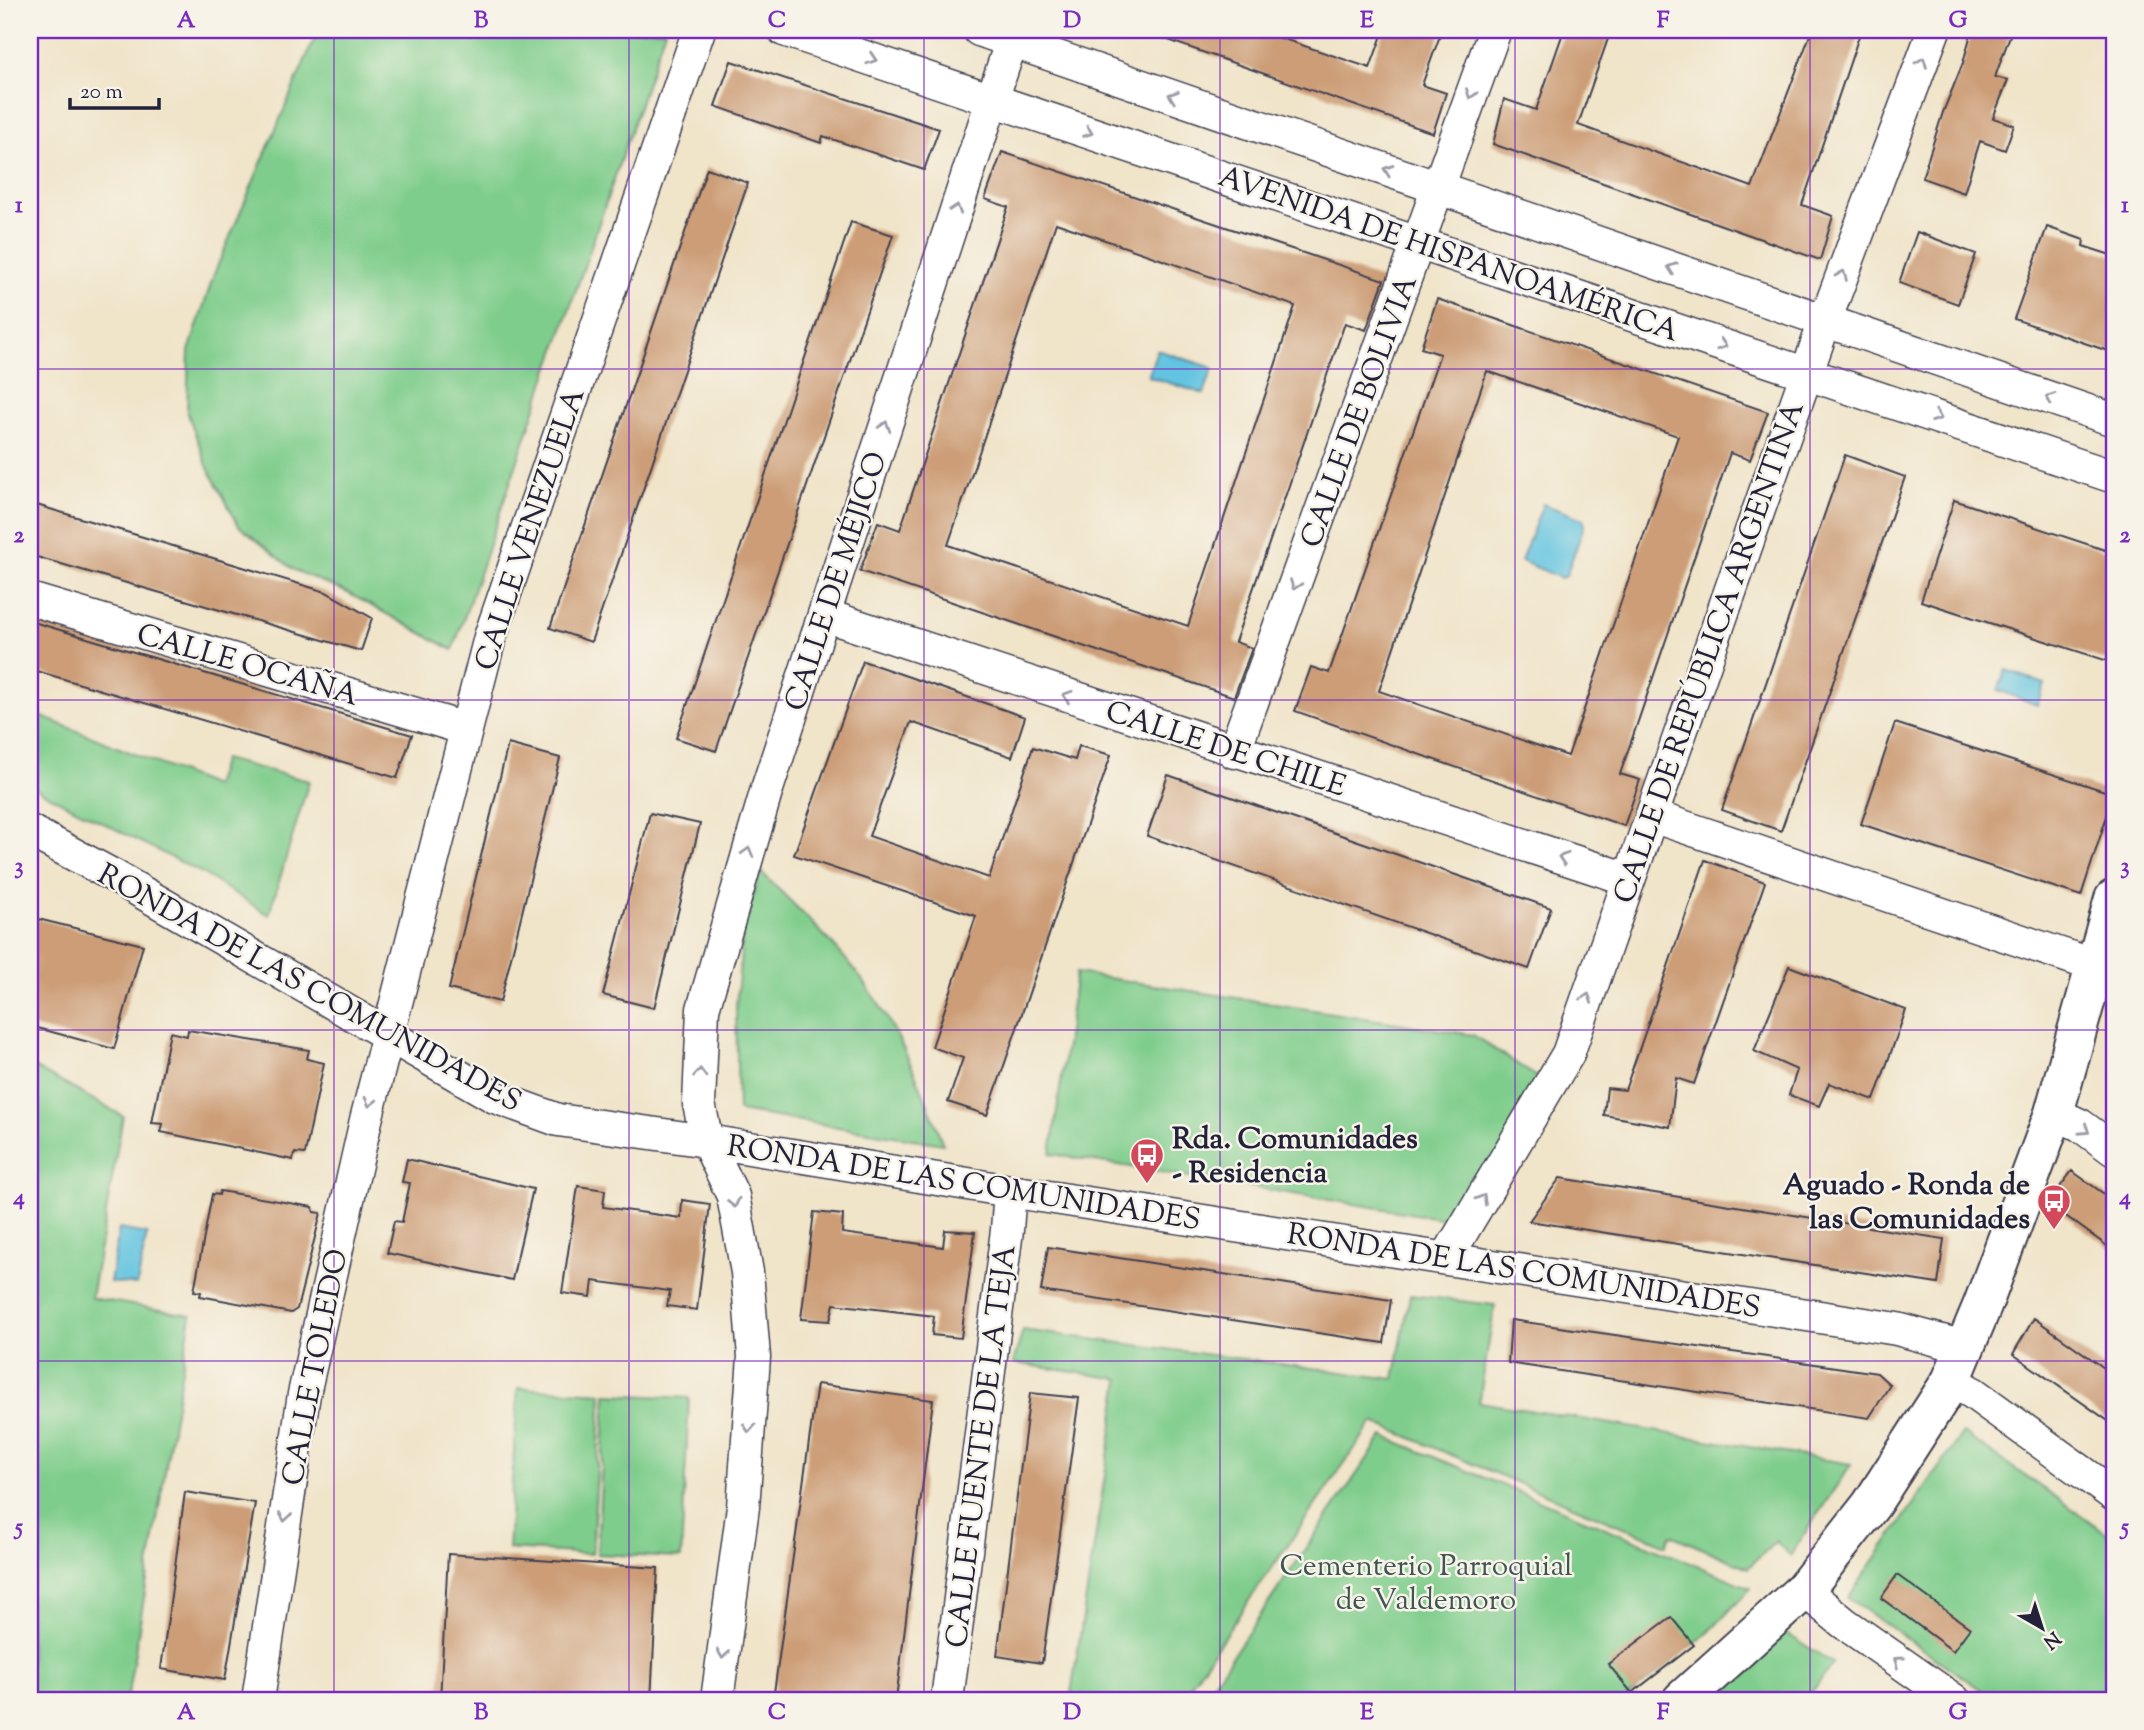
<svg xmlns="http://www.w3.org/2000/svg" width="2144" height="1730" font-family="'Sorts Mill Goudy',serif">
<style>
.green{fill:#7fcd8c;stroke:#507864;stroke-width:2}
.water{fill:#62c4e0;stroke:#42738e;stroke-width:2}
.building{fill:#cc9d77;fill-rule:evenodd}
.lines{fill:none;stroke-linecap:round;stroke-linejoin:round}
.street-casing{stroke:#413f50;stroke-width:35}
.secondary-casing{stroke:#413f50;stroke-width:42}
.street{stroke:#fff;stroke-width:32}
.secondary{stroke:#fff;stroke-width:38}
.oneway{stroke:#9c9ca7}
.grid{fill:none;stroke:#7b2cbf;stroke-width:2;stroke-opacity:0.55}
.labels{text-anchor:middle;stroke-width:5;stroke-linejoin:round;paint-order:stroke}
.street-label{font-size:30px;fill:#22223b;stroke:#f7f3e8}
.poi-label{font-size:30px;font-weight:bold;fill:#22223b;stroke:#f7f3e8;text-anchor:start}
.park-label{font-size:30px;fill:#3e5553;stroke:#f7f3e8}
.neatline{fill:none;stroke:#7b2cbf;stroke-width:2.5}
.grid-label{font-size:23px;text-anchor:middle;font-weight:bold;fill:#7b2cbf}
</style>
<rect width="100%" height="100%" fill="#f7f3e8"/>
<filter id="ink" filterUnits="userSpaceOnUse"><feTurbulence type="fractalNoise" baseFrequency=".0143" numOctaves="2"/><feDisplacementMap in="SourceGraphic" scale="14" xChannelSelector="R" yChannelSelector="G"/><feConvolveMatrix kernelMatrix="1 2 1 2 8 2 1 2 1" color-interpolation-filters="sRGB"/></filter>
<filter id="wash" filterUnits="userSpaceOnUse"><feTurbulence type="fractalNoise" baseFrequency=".00686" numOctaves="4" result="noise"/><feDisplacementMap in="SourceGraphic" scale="28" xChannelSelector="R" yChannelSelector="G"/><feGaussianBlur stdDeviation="1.57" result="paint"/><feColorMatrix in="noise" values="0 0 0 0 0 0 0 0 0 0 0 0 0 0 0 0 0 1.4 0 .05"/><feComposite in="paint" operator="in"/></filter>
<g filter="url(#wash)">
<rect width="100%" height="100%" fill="#f0e4c9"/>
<!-- green -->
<path class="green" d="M318 30H665L453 650 348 593 294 570 239 526 208 468 187 412 189 351 214 274Z
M30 712 214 786 223 759 309 781 269 915 202 873 30 786Z
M761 872C800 911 842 949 873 995 903 1040 924 1093 943 1144L738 1111 736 1006 744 921Z
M1076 973 1473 1035 1543 1081 1457 1221 1051 1154Z
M30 1065 123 1116 91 1298 191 1315 127 1700H30Z
M1410 1295 1495 1305 1479 1402 1851 1464 1790 1556 1776 1541 1748 1568 1671 1535 1666 1545 1373 1422 1180 1700H1070L1120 1379 1013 1363 1023 1330 1394 1379Z
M518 1388 602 1393 592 1554 508 1549Z
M606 1394 689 1398 681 1558 597 1554Z
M1963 1433 2114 1538V1700H1996L1848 1598Z
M1383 1436 1751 1588 1708 1633 1623 1700H1202Z
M1781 1630 1833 1663 1806 1700H1698Z"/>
<!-- water -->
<path class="water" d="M1157 350 1213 368 1204 394 1148 376Z
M1543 504 1583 519 1585 523 1566 576 1561 578 1521 561Z
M2006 670 2045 684 2037 705 1998 690Z
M119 1229 147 1234 137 1285 110 1282Z"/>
<g id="blocks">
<!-- building -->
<path class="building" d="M1149 30H1257L1370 68 1384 30H1442L1422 85 1446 93 1433 133 1148 33Z
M1564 30H1611L1578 125 1752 187 1812 30H1861L1802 205 1833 216 1820 260 1493 144 1504 99 1536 110Z
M1972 30H2012L1995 77 2008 80 1993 118 2014 125 2005 150 1980 141 1964 193 1922 178 1943 112 1963 63Z
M731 61 939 129 924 170 823 136 821 143 715 106Z
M1002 152 1384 280 1366 330 1345 323 1235 642 1252 648 1234 697 860 571 878 522 900 530 1008 207 985 199ZM1056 223 1295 306 1188 626 948 545Z
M707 168 748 183 591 642 550 628Z
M851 222 893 235 716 751 676 738Z
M2047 227 2084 240 2083 246 2114 256V353L2014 319Z
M1917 232 1976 254 1958 304 1899 283Z
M1437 299 1768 412 1750 460 1730 453 1620 774 1640 780 1624 826 1295 711 1311 667 1329 673 1440 354 1421 348ZM1487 371 1678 436 1568 756 1379 691Z
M1845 455 1905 477 1781 831 1722 810Z
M1954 500 2114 553V663L1921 601Z
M30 503 326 592 372 618 361 651 30 555Z
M30 621 412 735 397 778 30 669Z
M863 661 1025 717 1012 757 911 722 869 836 989 878 1033 747 1075 760 1079 746 1111 755 987 1115 948 1102 963 1058 932 1047 976 916 794 855Z
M1895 723 2114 794 2081 896 1861 824Z
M508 744 560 758 500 1002 449 989Z
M1168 775 1551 908 1529 969 1147 836Z
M650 813 700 824 654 1008 603 995Z
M1705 860 1765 882 1694 1084 1676 1078 1670 1127 1604 1115 1607 1088 1625 1090Z
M30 917 143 945 114 1049 30 1026Z
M1789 966 1906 1010 1874 1100 1829 1083 1819 1106 1789 1095 1797 1070 1754 1051Z
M188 1030 309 1050 307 1059 324 1063 305 1154 295 1153 293 1160 237 1148 161 1132 163 1124 152 1123 170 1032 187 1036Z
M407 1159 533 1189 512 1280 387 1253 394 1221 402 1222 410 1183 402 1182Z
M2072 1171 2114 1201V1251L2048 1203Z
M1560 1178 1944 1239 1938 1284 1529 1221Z
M578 1186 605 1190 603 1207 681 1218 682 1200 710 1204 697 1310 667 1306 670 1291 593 1281 591 1297 562 1293Z
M220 1191 313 1207 314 1212 321 1213 297 1309 291 1313 200 1296 201 1292 194 1291 212 1194 219 1195Z
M814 1212 843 1215 842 1233 943 1247 945 1230 975 1232 961 1338 932 1335 934 1316 834 1304 830 1321 801 1319Z
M1048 1247 1391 1300 1384 1343 1041 1291Z
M2034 1318 2114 1375V1425L2013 1354Z
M1511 1320 1877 1373 1890 1385 1869 1418 1508 1363Z
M817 1384 933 1400 896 1700H773Z
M1030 1393 1079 1398 1042 1663 997 1656Z
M185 1492 255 1503 225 1680 161 1669Z
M448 1554 658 1568 651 1700H440Z
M1897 1575 1970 1628 1953 1651 1881 1598Z
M1671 1617 1694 1645 1632 1693 1608 1664Z"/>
</g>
</g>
<g filter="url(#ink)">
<use href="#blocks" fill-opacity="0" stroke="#413f50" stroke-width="2"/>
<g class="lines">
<!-- street casing -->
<g class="street-casing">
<path id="street" d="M784 30 2114 477
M979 30 2114 420
M30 599 466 729
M824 615 1628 879
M1234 752 1495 30
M1652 816 2096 966
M30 831 114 876 495 1097 558 1120 707 1141 1010 1191 1897 1329 1964 1347
M2054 1113 2080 1125 2114 1150
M1447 1257 1568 1054 1825 321 1934 30
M1951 1381 1973 1393 2114 1495
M1804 1590 1844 1623 1954 1700
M258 1700 304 1394 366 1120 490 637 699 30
M717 1700 743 1507 754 1357 747 1272 733 1196 707 1141 699 1104 703 1009 767 789 1015 30
M947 1700 1007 1230 1010 1191"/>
</g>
<!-- secondary casing -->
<g class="secondary-casing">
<path id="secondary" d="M1682 1700 1804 1590 1871 1505 1951 1381 1983 1304 2054 1113 2114 899"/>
</g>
<!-- street -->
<use href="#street" class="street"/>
<!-- secondary -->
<use href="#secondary" class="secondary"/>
</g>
<!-- one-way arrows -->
<defs><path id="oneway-chevron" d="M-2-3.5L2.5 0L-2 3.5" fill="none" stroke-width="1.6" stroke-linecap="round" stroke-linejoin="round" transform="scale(1.75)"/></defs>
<g class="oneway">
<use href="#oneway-chevron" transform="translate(872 59) rotate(18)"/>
<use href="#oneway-chevron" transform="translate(1922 62) rotate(-69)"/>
<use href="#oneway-chevron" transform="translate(1471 94) rotate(110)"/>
<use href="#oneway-chevron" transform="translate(1173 96) rotate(-161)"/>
<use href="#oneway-chevron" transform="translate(1088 132) rotate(19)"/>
<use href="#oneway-chevron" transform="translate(1388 170) rotate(-161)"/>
<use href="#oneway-chevron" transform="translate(956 209) rotate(-72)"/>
<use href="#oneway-chevron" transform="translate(1672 268) rotate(-161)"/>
<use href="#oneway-chevron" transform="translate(1842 275) rotate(-69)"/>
<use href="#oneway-chevron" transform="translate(1722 345) rotate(18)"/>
<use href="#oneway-chevron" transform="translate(2050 398) rotate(-161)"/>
<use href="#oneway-chevron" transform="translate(1937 417) rotate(19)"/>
<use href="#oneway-chevron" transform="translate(885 426) rotate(-72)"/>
<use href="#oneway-chevron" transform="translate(1295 585) rotate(110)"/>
<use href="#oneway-chevron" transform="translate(1067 696) rotate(-162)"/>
<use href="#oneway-chevron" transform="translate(748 852) rotate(-74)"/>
<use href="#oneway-chevron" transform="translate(1563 858) rotate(-162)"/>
<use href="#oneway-chevron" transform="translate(1587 998) rotate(-71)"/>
<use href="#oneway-chevron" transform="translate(700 1073) rotate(-87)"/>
<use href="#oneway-chevron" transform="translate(370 1102) rotate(104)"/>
<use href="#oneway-chevron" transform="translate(2085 1130) rotate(33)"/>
<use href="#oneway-chevron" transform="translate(1482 1199) rotate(-59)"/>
<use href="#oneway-chevron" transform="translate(734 1203) rotate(76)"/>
<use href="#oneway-chevron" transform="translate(749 1428) rotate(94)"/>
<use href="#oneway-chevron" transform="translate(285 1517) rotate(99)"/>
<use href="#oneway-chevron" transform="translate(723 1654) rotate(98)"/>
<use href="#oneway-chevron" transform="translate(1898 1661) rotate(-145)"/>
</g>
</g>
<!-- grid -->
<path class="grid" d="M334 30V1700M629 30V1700M924 30V1700M1220 30V1700M1515 30V1700M1810 30V1700M30 369H2114M30 700H2114M30 1030H2114M30 1361H2114"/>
<!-- icons -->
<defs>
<g id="bus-pin" transform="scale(1.75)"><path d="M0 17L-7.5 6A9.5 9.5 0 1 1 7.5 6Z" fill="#d1495b" stroke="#f7f3e8"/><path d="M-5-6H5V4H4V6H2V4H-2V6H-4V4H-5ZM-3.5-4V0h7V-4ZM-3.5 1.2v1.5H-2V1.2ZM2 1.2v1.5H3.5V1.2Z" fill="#fff"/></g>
</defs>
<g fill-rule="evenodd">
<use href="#bus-pin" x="1147" y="1155"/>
<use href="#bus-pin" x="2054" y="1201"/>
</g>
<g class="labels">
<!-- street labels -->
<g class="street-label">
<text transform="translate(1449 253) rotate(19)" y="10">AVENIDA DE HISPANOAMÉRICA</text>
<text transform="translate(1358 411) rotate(-70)" y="10">CALLE DE BOLIVIA</text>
<text transform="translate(529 529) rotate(-72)" y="10">CALLE VENEZUELA</text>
<text transform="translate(835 581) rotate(-72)" y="10">CALLE DE MÉJICO</text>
<text transform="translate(1708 652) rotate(-71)" y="10">CALLE DE REPÚBLICA ARGENTINA</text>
<text transform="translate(248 664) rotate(16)" y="10">CALLE OCAÑA</text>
<text transform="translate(1226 748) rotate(18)" y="10">CALLE DE CHILE</text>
<text transform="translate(310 987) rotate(29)" y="10">RONDA DE LAS COMUNIDADES</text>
<text transform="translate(964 1182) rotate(9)" y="10">RONDA DE LAS COMUNIDADES</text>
<text transform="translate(1524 1270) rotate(9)" y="10">RONDA DE LAS COMUNIDADES</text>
<text transform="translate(314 1367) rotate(-79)" y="10">CALLE TOLEDO</text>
<text transform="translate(980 1446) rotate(-83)" y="10">CALLE FUENTE DE LA TEJA</text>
</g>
<!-- poi labels -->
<g class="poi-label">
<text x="1172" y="1148">Rda. Comunidades<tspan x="1172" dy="34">- Residencia</tspan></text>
<text x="2030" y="1194" text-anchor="end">Aguado - Ronda de<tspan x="2030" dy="34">las Comunidades</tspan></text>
</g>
<!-- park labels -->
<g class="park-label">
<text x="1426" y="1575">Cementerio Parroquial<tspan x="1426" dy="34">de Valdemoro</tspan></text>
</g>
</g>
<!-- margin -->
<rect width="2144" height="1730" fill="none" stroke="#f7f3e8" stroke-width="77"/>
<!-- north arrow -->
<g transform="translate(2042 1628) rotate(141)" stroke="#f7f3e8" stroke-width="5" paint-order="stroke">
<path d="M0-5L12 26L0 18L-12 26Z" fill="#22223b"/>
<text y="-10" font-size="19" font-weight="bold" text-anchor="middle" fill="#22223b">N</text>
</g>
<!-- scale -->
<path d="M70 98v10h89v-10" fill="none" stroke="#22223b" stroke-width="3.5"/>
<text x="80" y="98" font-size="21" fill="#22223b" stroke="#f7f3e8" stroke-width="5" paint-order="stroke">20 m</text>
<rect x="38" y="38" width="2068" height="1654" class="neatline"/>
<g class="grid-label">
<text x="186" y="27">A</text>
<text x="481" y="27">B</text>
<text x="777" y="27">C</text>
<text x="1072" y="27">D</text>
<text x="1367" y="27">E</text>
<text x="1663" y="27">F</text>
<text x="1958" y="27">G</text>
<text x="19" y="212">1</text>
<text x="2125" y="212">1</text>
<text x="19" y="542">2</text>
<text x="2125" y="542">2</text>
<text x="19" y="873">3</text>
<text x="2125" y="873">3</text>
<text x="19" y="1204">4</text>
<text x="2125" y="1204">4</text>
<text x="19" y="1534">5</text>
<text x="2125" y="1534">5</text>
<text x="186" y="1719">A</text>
<text x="481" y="1719">B</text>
<text x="777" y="1719">C</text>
<text x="1072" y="1719">D</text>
<text x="1367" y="1719">E</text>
<text x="1663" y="1719">F</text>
<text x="1958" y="1719">G</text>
</g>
</svg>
